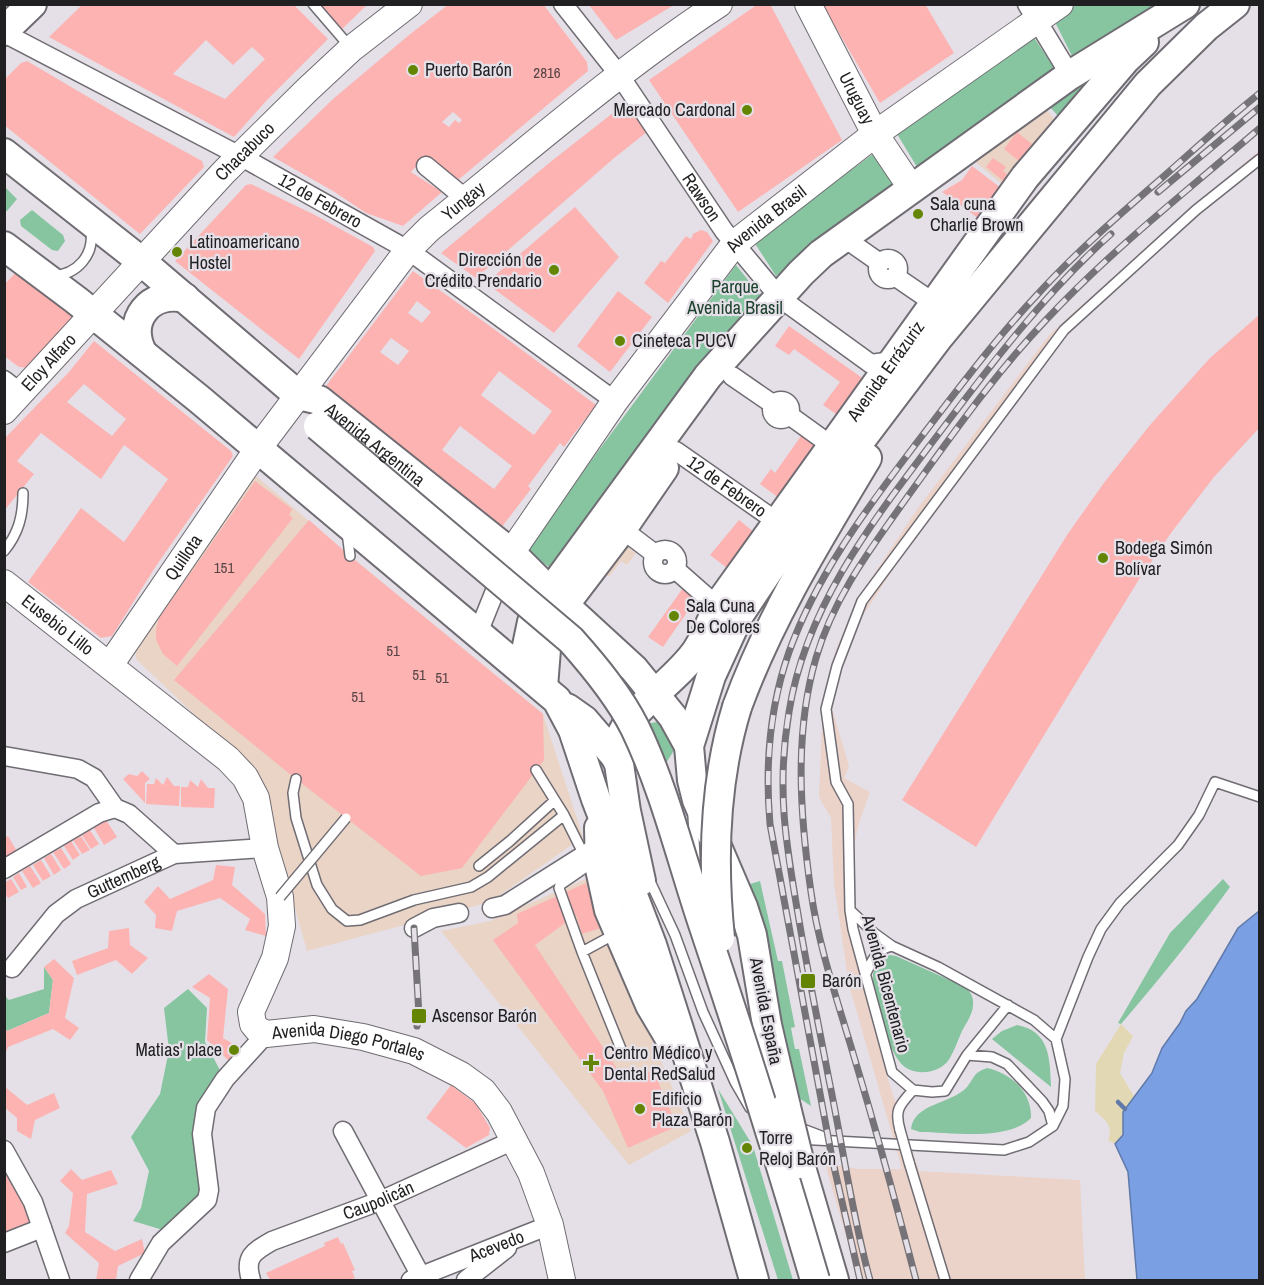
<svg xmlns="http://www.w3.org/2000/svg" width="1264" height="1285" font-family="'Archivo Narrow',sans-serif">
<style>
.commercial{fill:#e9d4c6}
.industrial{fill:#ebd3c9}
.green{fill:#86c5a0}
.sand{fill:#e2d9b4}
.water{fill:#7a9fe3;stroke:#5f79a9;stroke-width:1.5}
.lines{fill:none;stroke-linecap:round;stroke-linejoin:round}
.stream{stroke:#5f79a9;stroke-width:4.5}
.building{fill:#fcb3b1;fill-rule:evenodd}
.lane-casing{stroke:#706c73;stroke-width:12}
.street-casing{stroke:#706c73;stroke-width:21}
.secondary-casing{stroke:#706c73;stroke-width:28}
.primary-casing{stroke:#706c73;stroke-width:32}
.lane{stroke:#fff;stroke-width:9}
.street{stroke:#fff;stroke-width:18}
.secondary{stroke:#fff;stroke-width:26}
.primary{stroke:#fff;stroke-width:28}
.rail-casing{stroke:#767378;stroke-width:7}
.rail{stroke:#e5e0e8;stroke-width:4.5;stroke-dasharray:14;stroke-linecap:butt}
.lane-bridge-casing{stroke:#706c73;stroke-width:12;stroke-linecap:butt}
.primary-bridge-casing{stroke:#706c73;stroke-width:32;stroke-linecap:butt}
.lane-bridge{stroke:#fff;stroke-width:9}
.primary-bridge{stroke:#fff;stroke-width:28}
.poi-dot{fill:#638502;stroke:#e5e0e8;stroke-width:2}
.labels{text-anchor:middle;stroke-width:4.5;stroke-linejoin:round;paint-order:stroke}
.number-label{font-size:15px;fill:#574445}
.poi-label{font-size:18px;fill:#201f21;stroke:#e5e0e8;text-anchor:start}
.street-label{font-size:18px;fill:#201f21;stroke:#e5e0e8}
.park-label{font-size:18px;fill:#1c412d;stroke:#e5e0e8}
</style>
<rect width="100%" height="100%" fill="#e5e0e8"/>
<!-- commercial -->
<path class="commercial" d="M1045 108 1055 120 1008 189 968 156Z
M256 476 350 556 543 714 583 837 490 902 307 951 258 775 136 659 135 646Z
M620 541 636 553 627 565 621 561 609 577 599 570Z
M588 878 625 977 691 1131 629 1165 441 931 490 921Z"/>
<!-- industrial -->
<path class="industrial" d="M1259 151V167L1183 227 1068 334 898 562 862 617 842 666 832 708 849 766 844 778 870 792 859 823 852 855 849 925 855 958 889 1083 919 1171 1080 1180 1085 1280H859L825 1164 860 1169H902L849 985 834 884 831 818 819 797 823 698 837 647 860 595 918 508 1050 334 1170 226Z"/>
<!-- green -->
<path class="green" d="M1076 5H1160L1074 60 1054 20Z
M1033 36 1056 71 917 167 897 134Z
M1089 81 1059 117 1049 106Z
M877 151 895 182 776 276 754 242Z
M5 187 17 199 7 211H5Z
M32 210 63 235 65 241 58 251 52 250 21 226 20 220Z
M736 265 760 295 549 567 525 550Z
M657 722 672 737 673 752 663 768 645 724Z
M1223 879 1230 887C1196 934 1159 980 1121 1024L1118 1023 1170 933Z
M760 881 778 961H782L795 1027 791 1028 795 1049H799L811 1106 793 1094 747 885Z
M890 955 896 956 963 986C970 990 974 997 973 1005 973 1014 966 1023 962 1031 958 1040 954 1052 948 1061 937 1075 910 1077 899 1061 886 1044 879 1004 873 982 872 967 877 961 890 955Z
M44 967 53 980 49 1013 7 1031 5 1029 4 995 9 1000 44 989Z
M188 989 207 1008 205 1042 222 1074 198 1111 203 1196 163 1230 133 1221 141 1208 149 1171 131 1137 160 1094 169 1050 164 1008Z
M1017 1025C1050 1031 1050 1059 1051 1087L992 1039 1002 1031Z
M987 1068C1011 1073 1032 1092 1031 1118 1007 1142 951 1132 920 1132L911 1129C914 1103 952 1104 967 1087 975 1077 973 1073 987 1068Z
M718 1089 753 1146 793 1280H778Z"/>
<!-- sand -->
<path class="sand" d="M1121 1024 1133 1036 1124 1053 1120 1073 1134 1096 1123 1112V1135L1115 1144 1108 1140C1114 1126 1105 1120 1095 1111L1096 1064Z"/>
<!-- water -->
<path class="water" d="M1259 911V1280H1137L1128 1172 1115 1144 1123 1135V1112L1152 1073 1162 1048 1180 1023 1186 1011 1197 999 1238 928Z"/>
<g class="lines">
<!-- stream -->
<path class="stream" d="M1118 1102 1125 1109"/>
</g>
<!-- building -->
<path class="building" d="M83 4H297L295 6 328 39 267 100 234 137 49 37ZM206 40 233 65 252 47 265 59 225 99 173 74Z
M319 4H368L342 29Z
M449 4H543L587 62 588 71 458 180H453L425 156 411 172 442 192 403 226 366 213 333 191 273 157 333 99 409 35ZM453 112 462 120 459 123 455 120 449 127 442 122Z
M758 4H770L842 140 738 212 649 80Z
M822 4H925L954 53 880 103Z
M589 5H674L616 40Z
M27 61 129 121 202 161 204 167 140 234 4 125V80L21 63Z
M627 102 648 131 613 159 476 278 441 253 549 163Z
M1017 132 1032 144 1019 161 1004 149Z
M993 158 1006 167 1003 171 1010 177 1006 183 986 167Z
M972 166 1001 188 978 218 942 192 962 180Z
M251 184 315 215 373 247 375 251 299 359 175 261 246 185Z
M575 207 619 257 554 333 486 283Z
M701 230 707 232 713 241 668 303 644 283 661 261 665 263 686 236 691 239 693 234Z
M17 271 75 318 31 368 19 367 4 356V285Z
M413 271 494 329 596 405 564 447 560 443 528 486 531 489 501 528 323 390ZM417 301 431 312 422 323 408 313ZM391 338 409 351 398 365 380 352ZM499 371 552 411 534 435 481 395ZM460 426 512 466 494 489 442 450Z
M618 291 652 317 610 372 577 346Z
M1260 314V427L1214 477 1171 533 1138 581 976 847 902 800 1067 535 1103 484 1150 425 1209 359Z
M789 326 865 380 839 416 823 405 840 382 794 349 789 355 775 346Z
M94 341 231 451 233 456 156 566 112 636 101 638 28 582 81 508 124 542 168 479 124 445 101 479 41 433 17 461 34 474 4 511V439L69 372ZM84 384 126 419 112 436 67 402Z
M801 436 816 447 779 498 760 484 771 469 775 473Z
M255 481 292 509 289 515 293 518 177 666 163 654 156 640V630L159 618Z
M309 520 350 556 543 714 544 760 462 868 421 876 296 779 174 680Z
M739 520 754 532 727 568 710 555Z
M683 588 697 598 663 647 648 637Z
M142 771 150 779 145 783V803L123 779 129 774 137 776Z
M167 777 174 786H180L179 806 146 804 147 784H154L156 778 163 785Z
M201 779 208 788H215L214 808 181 807V787H188L190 780 198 787Z
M106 820 117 837 104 845 94 828Z
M90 830 99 844 91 849 82 835Z
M8 836 19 855 4 863V838Z
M81 836 90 850 82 854 73 840Z
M71 841 80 855 73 860 64 846Z
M61 848 71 864 64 869 53 852Z
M51 854 61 870 54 875 44 858Z
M41 860 51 876 43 881 33 865Z
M216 865 235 867 232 885 265 914 266 936 245 930 250 919 220 898 177 911 172 931 155 928 156 915 144 902 158 886 170 899 213 880Z
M30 866 41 883 33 888 22 871Z
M19 873 27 887 21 890 13 877Z
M11 879 19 892 8 898 4 891V883Z
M586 883 601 928 582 934 576 915 535 945 626 1082 653 1070 677 1126 628 1148 603 1091 493 940 518 923 517 914Z
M129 928 130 945 148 958 132 974 116 960 77 975 72 961 108 948 109 931Z
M54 959 74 978 65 1018 79 1028 70 1040 53 1029 8 1047 4 1057V1029L7 1031 49 1013 53 980 44 967Z
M209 974 228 989 223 1038 240 1048 229 1061 207 1040 210 998 192 987Z
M451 1085 476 1104 490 1128 489 1135 466 1148 426 1118Z
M4 1086 27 1105 54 1093 60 1108 35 1120 31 1139 17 1131V1118L4 1107Z
M4 1169 11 1184 16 1182 30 1225 8 1233 4 1232Z
M71 1169 82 1180 111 1170 118 1184 87 1194 85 1232 115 1251 142 1239 145 1253 118 1266 116 1280H96L99 1263 65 1233 69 1226 73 1193 60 1181Z
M338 1237 341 1244 343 1243 355 1270 352 1271 355 1278 350 1280H270L266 1273 325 1246 324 1243Z"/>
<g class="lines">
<!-- lane casing -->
<g class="lane-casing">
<path id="lane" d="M313 4 350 47
M53 276C78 274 94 255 91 231
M347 532 350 556
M4 551C19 533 23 515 23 493
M536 770 564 815 585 857
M296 779 293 793 296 818 317 885 332 909 347 921 360 920 414 900 471 887 488 877 564 815
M693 816 695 859
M589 865 560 885 559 888 582 952 615 934
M479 866 510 841 554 801
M648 877 675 935 703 1012 735 1082 750 1108
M850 910 874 933 892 946 938 967 1034 1020 1056 1039 1065 1079 1063 1106 1053 1126
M582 952 623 1054
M865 975C872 961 876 949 892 946
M1056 1039 1088 957 1101 929 1120 903 1178 845 1199 815 1215 782 1260 797
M967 1055 1008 1005
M795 1126 824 1137
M900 1130C894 1109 900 1105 913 1090
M797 1139 1004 1150 1029 1142 1053 1126 1049 1111 1042 1101 1007 1064 992 1057 967 1055 945 1091 932 1092 913 1090 892 1072 853 929 850 910 848 804 836 782 826 709 837 666 862 601 1064 330 1196 210 1260 159
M909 1162 945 1280"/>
</g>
<!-- street casing -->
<g class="street-casing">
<g id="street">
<path id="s1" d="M563 4 620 76 724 231 780 298 871 364 892 361"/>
<path d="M1027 4 1070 75"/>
<path id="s2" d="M4 33 240 156 408 250 615 401"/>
<path d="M426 166 466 199"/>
<path d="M843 237 880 263"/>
<circle cx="888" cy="269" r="10"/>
<path d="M896 277 934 303"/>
<path d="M732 376 774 405"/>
<path d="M4 380 22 394"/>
<circle cx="781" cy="410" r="9"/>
<path d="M789 415 832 446"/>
<path id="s3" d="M676 451 776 521"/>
<path d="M622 529 655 554"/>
<circle cx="665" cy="562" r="12"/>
<path d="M675 569 708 598 719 604"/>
<path d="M478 633 503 571"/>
<path d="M4 756 78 769 94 778 115 808 129 814 174 854"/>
<path d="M4 869 99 813 115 808"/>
<path d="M492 908 505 905 600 845"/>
<path d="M414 928 433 918 459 913"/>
<path id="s4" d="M12 968 56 914 76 899 174 854 265 848"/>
<path d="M343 1131 423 1280"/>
<path d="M4 1150 33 1202 60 1280"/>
<path d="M4 1243 42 1228"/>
<path d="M139 1280 161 1243 207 1200 209 1190 202 1134 206 1108 225 1079 266 1034"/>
<path id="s5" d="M251 1280C244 1257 253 1252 272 1241L380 1201 514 1140"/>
<path id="s6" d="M411 1280 550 1225"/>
<path d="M466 1280 507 1248"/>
</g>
</g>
<!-- secondary casing -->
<g class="secondary-casing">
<g id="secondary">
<path id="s7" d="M808 4 875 134 912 189"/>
<path id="s8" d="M4 411 224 172 307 90 351 49 409 4"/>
<path id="s9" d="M511 553 615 401 735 243 875 134 1060 4"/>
<path id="s10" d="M4 583 228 759 245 777 256 798 265 848 280 897 282 926 275 958 251 1012 253 1024 258 1030 266 1034 314 1029 363 1037 414 1051 461 1075 483 1091 499 1112 531 1173 550 1225 562 1280"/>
<path id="s11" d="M110 665 257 450 408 250 429 229C524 153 617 71 719 4"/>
</g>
</g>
<!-- primary casing -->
<g class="primary-casing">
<g id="primary">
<path d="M4 31 32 4"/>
<path id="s12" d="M4 153 141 261 298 395 319 400 511 553 550 592 634 669 673 717 689 746"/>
<path d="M4 246 76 300 199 399 557 700 573 730 596 799 652 945 715 1142 754 1280"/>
<path d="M142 352C126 320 150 290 185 298"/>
<path d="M522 670 532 622 550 592 708 376 801 273 821 254 1070 75 1185 4"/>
<path d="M543 687 547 637 565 604 622 529 664 468"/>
<path d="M737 707C770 617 818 540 867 458"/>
<path d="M567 708 584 720 615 756 619 764 626 811 641 881"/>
<path id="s13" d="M615 756C619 712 674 685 697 650 706 636 712 619 719 604L1025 177 1126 59 1144 42"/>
<path d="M599 828 600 869 609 910 650 1005 669 1037"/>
<path d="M786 1107 767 1025 752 935 743 907 697 800 692 780 689 746 711 676 739 615 820 494 938 338 1148 84 1206 27 1235 4"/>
<path d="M800 1164 834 1280"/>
</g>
</g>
<!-- lane -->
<use href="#lane" class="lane"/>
<!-- street -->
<use href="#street" class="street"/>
<!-- secondary -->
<use href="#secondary" class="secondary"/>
<!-- primary -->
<use href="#primary" class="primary"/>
<!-- rail casing -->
<g class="rail-casing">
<path id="rail" d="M1158 192 1260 107
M414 928 419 1016 417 1026
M860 1280 832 1158 770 824C765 767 770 706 789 652 816 577 864 512 912 449 952 397 991 344 1036 296 1075 253 1119 215 1163 177 1195 149 1226 120 1260 93
M870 1280C852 1215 843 1147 829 1080 819 1027 808 974 799 920 786 845 776 788 789 712 806 604 876 517 940 432 992 363 1046 292 1111 234
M916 1280C897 1207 877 1133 855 1060 839 1005 819 949 811 892 800 815 794 733 816 658 834 596 872 547 908 496 952 435 994 375 1045 321 1110 251 1187 191 1260 128"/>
</g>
<!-- rail -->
<use href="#rail" class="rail"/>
<!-- lane-bridge casing -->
<g class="lane-bridge-casing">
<path id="lane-bridge" d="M280 897 346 818
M900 1130 909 1162"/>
</g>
<!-- primary-bridge casing -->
<g class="primary-bridge-casing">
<path id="primary-bridge" d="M318 426 571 640C595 667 619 696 635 728 664 788 681 858 702 921 742 1040 780 1160 815 1280
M720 938C712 860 714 782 737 707
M786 1107 800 1164"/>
</g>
<!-- lane-bridge -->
<use href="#lane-bridge" class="lane-bridge"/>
<!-- primary-bridge -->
<use href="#primary-bridge" class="primary-bridge"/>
</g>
<!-- markers -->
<g class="poi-dot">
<circle cx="413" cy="70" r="6"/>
<circle cx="747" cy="110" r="6"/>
<circle cx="918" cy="214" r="6"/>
<circle cx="177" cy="252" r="6"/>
<circle cx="554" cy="270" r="6"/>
<circle cx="620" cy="341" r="6"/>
<circle cx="1103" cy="558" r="6"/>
<circle cx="674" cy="616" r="6"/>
<rect x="800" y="973" width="16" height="16" rx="3"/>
<rect x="411" y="1008" width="16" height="16" rx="3"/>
<circle cx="234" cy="1050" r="6"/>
<path d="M588 1054h6v6h6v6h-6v6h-6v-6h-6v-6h6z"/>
<circle cx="640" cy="1109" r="6"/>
<circle cx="747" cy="1148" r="6"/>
</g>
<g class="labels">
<!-- number labels -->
<g class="number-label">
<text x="547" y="78">2816</text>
<text x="224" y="573">151</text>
<text x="393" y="656">51</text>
<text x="419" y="680">51</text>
<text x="442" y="683">51</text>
<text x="358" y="702">51</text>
</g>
<!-- poi labels -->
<g class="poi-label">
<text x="425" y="76">Puerto Barón</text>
<text x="735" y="116" text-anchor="end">Mercado Cardonal</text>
<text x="930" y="210">Sala cuna<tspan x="930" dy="21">Charlie Brown</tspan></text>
<text x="189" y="248">Latinoamericano<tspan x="189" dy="21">Hostel</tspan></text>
<text x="542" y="266" text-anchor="end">Dirección de<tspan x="542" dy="21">Crédito Prendario</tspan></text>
<text x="632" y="347">Cineteca PUCV</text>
<text x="1115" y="554">Bodega Simón<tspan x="1115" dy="21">Bolívar</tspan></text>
<text x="686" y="612">Sala Cuna<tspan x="686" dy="21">De Colores</tspan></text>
<text x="822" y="987">Barón</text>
<text x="432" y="1022">Ascensor Barón</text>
<text x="222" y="1056" text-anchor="end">Matias' place</text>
<text x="604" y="1059">Centro Médico y<tspan x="604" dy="21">Dental RedSalud</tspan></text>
<text x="652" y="1105">Edificio<tspan x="652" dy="21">Plaza Barón</tspan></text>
<text x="759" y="1144">Torre<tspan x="759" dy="21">Reloj Barón</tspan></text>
</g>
<!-- street labels -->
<g class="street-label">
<text dy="6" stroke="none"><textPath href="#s7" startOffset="106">Uruguay</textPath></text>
<text dy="6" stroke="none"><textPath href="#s8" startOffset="354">Chacabuco</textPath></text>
<text dy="6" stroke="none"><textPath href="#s1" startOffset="238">Rawson</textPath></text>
<text dy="6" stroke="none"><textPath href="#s2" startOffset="358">12 de Febrero</textPath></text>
<text dy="6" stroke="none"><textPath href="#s11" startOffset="585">Yungay</textPath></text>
<text dy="6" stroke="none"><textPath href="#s9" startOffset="422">Avenida Brasil</textPath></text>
<text dy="6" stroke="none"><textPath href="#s8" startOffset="66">Eloy Alfaro</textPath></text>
<text dy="6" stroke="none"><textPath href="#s13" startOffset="474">Avenida Errázuriz</textPath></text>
<text dy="6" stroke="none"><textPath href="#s12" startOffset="474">Avenida Argentina</textPath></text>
<text dy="6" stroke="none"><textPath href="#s3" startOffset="62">12 de Febrero</textPath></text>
<text dy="6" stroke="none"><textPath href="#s11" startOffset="130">Quillota</textPath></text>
<text dy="6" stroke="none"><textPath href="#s10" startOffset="68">Eusebio Lillo</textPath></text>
<text dy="6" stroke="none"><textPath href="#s4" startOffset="147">Guttemberg</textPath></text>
<text transform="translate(886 984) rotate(75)" y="6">Avenida Bicentenario</text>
<text transform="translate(766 1011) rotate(79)" y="6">Avenida España</text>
<text dy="6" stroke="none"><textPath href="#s10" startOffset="669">Avenida Diego Portales</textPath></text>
<text dy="6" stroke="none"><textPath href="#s5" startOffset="164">Caupolicán</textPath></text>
<text dy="6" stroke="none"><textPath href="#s6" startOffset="92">Acevedo</textPath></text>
</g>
<!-- park labels -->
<g class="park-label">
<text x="735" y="293">Parque<tspan x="735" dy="21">Avenida Brasil</tspan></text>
</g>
</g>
<!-- border -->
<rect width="1264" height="1285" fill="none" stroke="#201f21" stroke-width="12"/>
</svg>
